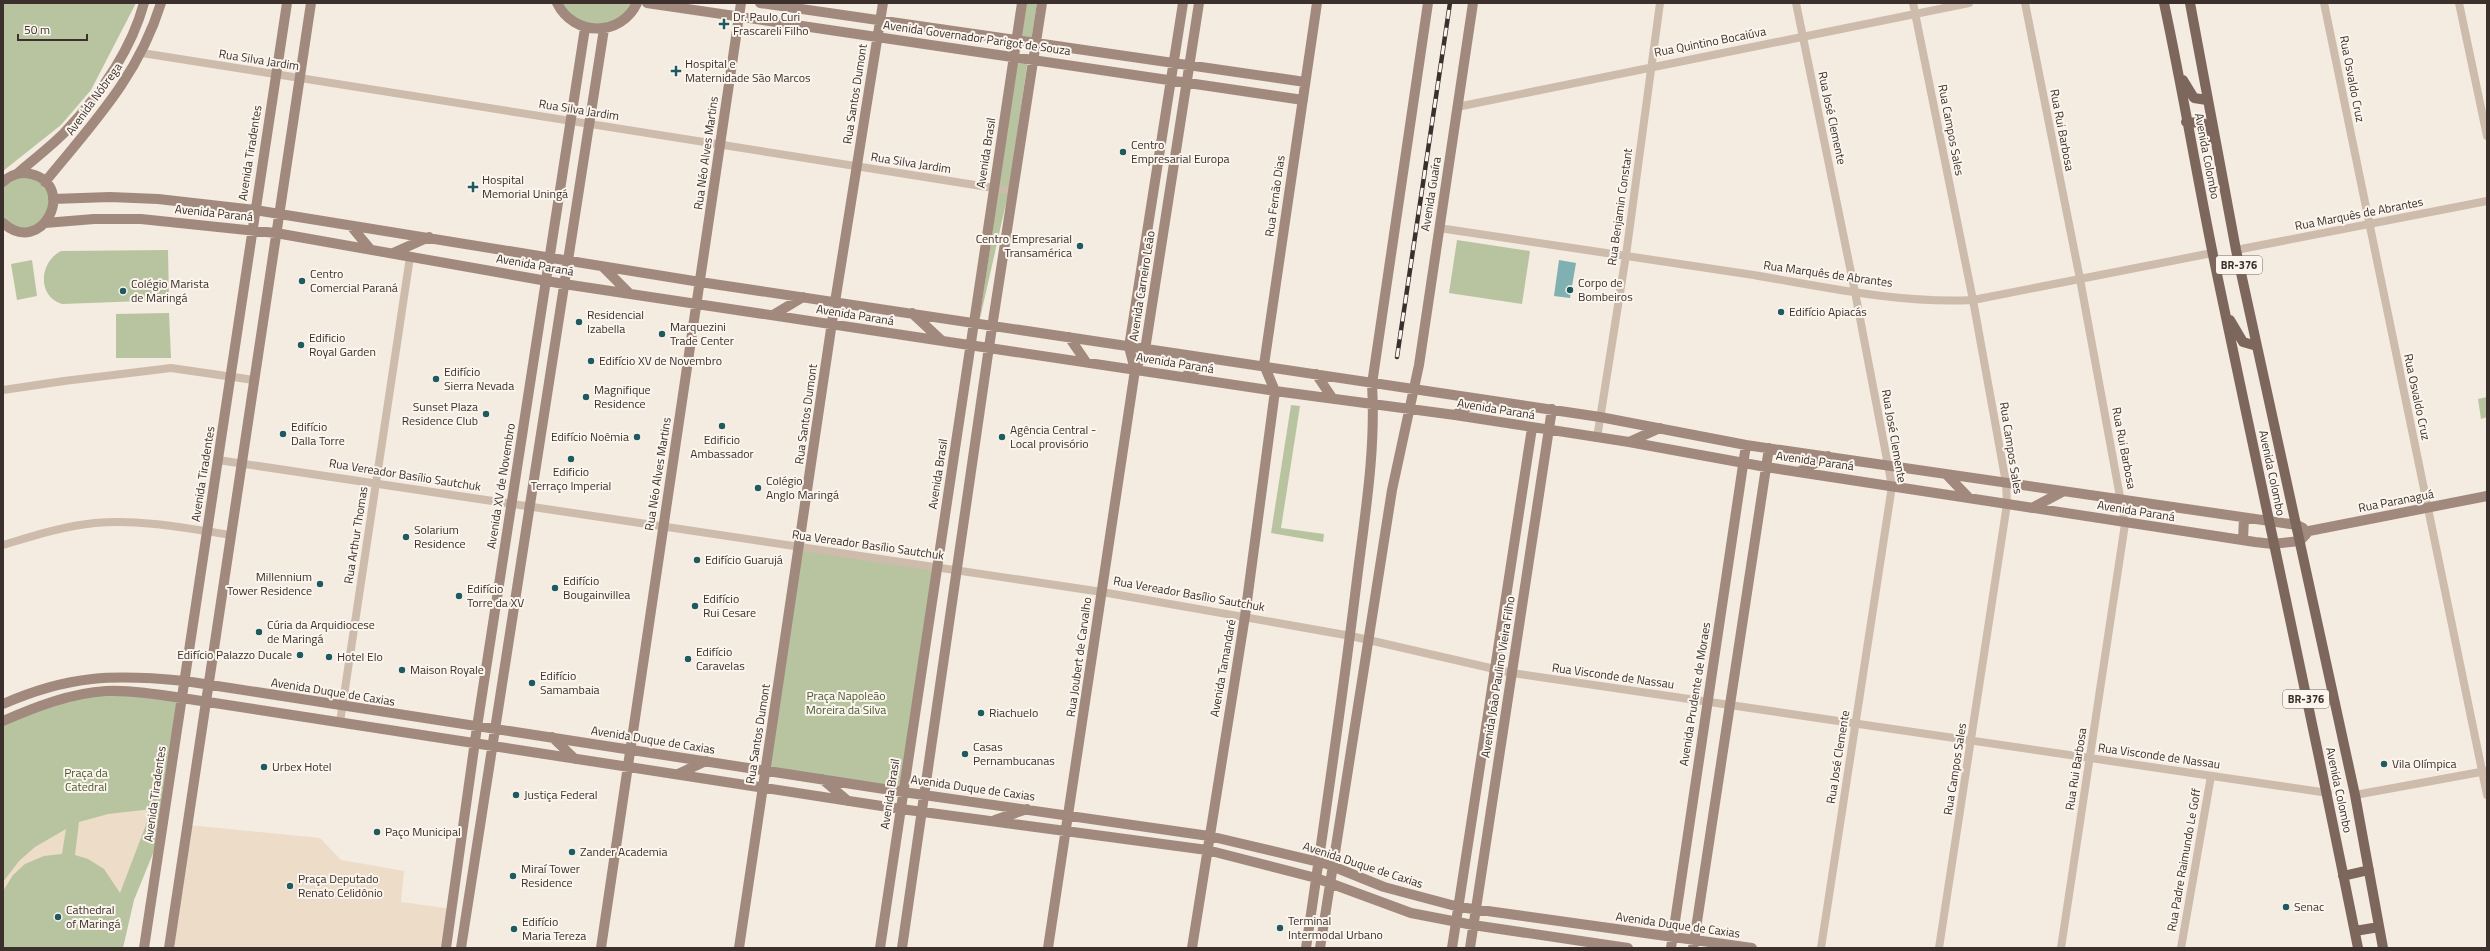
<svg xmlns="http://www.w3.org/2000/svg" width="2490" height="951" font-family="'Titillium Web',sans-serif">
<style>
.green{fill:#b8c4a0}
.plaza{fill:#ecdcc8}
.water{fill:#7fb0b2}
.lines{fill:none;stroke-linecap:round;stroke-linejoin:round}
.street{stroke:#cdbbac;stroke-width:8}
.secondary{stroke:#a18a7d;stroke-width:10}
.primary{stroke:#7d675c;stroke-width:10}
.rail-casing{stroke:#3b302b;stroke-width:4.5}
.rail{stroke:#fbf5ee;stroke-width:3;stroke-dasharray:9;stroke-linecap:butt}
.poi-dot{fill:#1f5a5e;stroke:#fbf5ee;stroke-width:1.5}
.labels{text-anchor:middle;stroke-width:4;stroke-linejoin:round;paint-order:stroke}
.shield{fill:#fbf5ee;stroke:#756b66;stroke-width:1}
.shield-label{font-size:11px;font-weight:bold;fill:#3b302b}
.poi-label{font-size:12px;fill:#3b302b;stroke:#fbf5ee;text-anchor:start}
.street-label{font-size:12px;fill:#3b302b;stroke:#fbf5ee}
.park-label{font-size:12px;fill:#4a5a2e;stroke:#fbf5ee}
</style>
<rect width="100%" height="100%" fill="#f4ebe1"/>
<!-- green -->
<path class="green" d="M3 3H136L91 90 61 125 3 171Z
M557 3H637L625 20 585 28Z
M1026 3H1037L1031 42 1020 41Z
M1018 58 1028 59 1009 190 979 323Z
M13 175 41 178 54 204 32 231 3 223V182Z
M1457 240 1530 251 1522 304 1449 293Z
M168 250 169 300 62 304C37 297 39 262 61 251Z
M32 260 37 296 17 300 11 264Z
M169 313 171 358H116V314Z
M2487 397V417L2481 419 2478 399Z
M1291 405 1300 406 1281 528 1324 534 1323 542 1271 533Z
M799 547 937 566 903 792 765 771Z
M105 691 182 698 163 829 134 900 123 948H3V721Z"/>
<!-- plaza -->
<path class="plaza" d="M152 809 120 893 104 869 88 859 75 855 79 822 108 814Z
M188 825 320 838 341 860 404 871 401 902 452 909 447 948H169Z
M66 829 62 854 44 856 25 864 13 875 3 891V882L19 861 35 847Z"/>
<!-- water -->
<path class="water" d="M1559 260 1576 263 1570 298 1554 296Z"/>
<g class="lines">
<!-- street -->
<path class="street" d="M1796 3 1855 292 1892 486 1821 948
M1913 3 1973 300 2006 483 2007 504 1939 948
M2025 3 2080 279 2125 524 2061 948
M2324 3 2487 795
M2459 3 2487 136
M142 53 1013 191
M1457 107 1969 3
M1439 228C1542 243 1645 258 1747 274 1821 286 1898 304 1973 300L2212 253
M2236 250 2487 201
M3 390 64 381 171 368 254 380
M1597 438 1626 255 1660 3
M218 460 1102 592 1351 636 1512 673 2328 793
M3 545C33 536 64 526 95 523 141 519 186 528 231 535
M340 722 410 257
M2355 795 2486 771
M2181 948 2211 776"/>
<!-- secondary -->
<path class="secondary" d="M557 3C574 37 621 37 637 3
M647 3 1303 100
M760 3 1305 82
M18 173C33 160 50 147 64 133 98 97 131 51 144 3
M3 182C10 175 21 171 31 174 78 185 42 258 3 223
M45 182C93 123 138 77 161 3
M53 199 110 197 158 199 255 210 700 282 1600 417 1746 445 2297 525 2303 528
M45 223 94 219H141L276 233 564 284 1275 391 1455 415 1629 442 1766 467 2255 542 2273 544 2300 541 2309 531 2487 496
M351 226 370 249
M393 253 429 237
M603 267 629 293
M912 313 941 340
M773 315 803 297
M1069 337 1086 362
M1135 370 1129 347 1183 3
M1316 374 1333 399
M1184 377 1213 359
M1275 391 1264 365 1317 3
M1455 415 1479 400
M1629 442 1660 428
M1799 472 1828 456
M1947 475 1969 498
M2032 508 2062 492
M2243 540 2244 518
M3 704C69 675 114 674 185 681L910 793 1209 836 1327 864 1384 887 1459 907 1752 948
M3 721C35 707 71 693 106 691 131 690 157 694 182 698L901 809 1207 850 1316 878 1411 913 1473 925 1628 948
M552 737 575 759
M678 774 706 761
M822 779 848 801
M995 820 1027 809
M144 948 287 3
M169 948 311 3
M446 948 477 727 585 28
M461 948 604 29
M601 948 741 3
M739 948 835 302 883 3
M880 948 1022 3
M902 948 989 347 1042 3
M1048 948 1135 370 1145 350 1199 3
M1192 948 1245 616 1275 391
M1306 948C1324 825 1342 703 1357 579 1365 514 1376 450 1372 384L1428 3
M1320 948 1392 490 1419 365 1473 3
M1452 948 1532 428
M1470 948 1552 409
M1671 948 1746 445
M1693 948 1769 448"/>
<!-- primary -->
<path class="primary" d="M2164 3C2182 87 2196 171 2213 255 2261 486 2312 717 2358 948
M2190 3 2236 250 2355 795 2383 948
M2183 80 2194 98 2207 100
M2186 122 2203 123 2210 137
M2230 320 2243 342 2257 346
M2343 876 2369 870
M2355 931 2379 927"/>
<!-- rail casing -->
<g class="rail-casing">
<path id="rail" d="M1397 357 1450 3"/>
</g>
<!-- rail -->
<use href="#rail" class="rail"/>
</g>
<!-- markers -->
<g class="poi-dot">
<path d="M722 18h4v4h4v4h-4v4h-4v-4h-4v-4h4z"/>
<path d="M674 65h4v4h4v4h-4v4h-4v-4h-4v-4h4z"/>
<circle cx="1123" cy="152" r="4"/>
<path d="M471 181h4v4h4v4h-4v4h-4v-4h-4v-4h4z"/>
<circle cx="1080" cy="246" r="4"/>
<circle cx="302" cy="281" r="4"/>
<circle cx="1570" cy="290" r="4"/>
<circle cx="123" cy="291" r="4"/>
<circle cx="1781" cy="312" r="4"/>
<circle cx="579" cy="322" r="4"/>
<circle cx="662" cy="334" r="4"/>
<circle cx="301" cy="345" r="4"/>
<circle cx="591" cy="361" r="4"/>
<circle cx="436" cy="379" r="4"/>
<circle cx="586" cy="397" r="4"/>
<circle cx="486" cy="414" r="4"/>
<circle cx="722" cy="426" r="4"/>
<circle cx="283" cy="434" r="4"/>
<circle cx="637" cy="437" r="4"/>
<circle cx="1002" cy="437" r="4"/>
<circle cx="571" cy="459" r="4"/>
<circle cx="758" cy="488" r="4"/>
<circle cx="406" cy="537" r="4"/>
<circle cx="697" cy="560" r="4"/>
<circle cx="320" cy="584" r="4"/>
<circle cx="555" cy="588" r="4"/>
<circle cx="459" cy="596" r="4"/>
<circle cx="695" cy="606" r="4"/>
<circle cx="259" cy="632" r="4"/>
<circle cx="300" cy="655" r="4"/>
<circle cx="329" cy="657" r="4"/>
<circle cx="688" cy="659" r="4"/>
<circle cx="402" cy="670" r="4"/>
<circle cx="532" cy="683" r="4"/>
<circle cx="981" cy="713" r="4"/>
<circle cx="965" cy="754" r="4"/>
<circle cx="2384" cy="764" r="4"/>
<circle cx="264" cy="767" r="4"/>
<circle cx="516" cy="795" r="4"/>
<circle cx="377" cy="832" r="4"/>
<circle cx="572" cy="852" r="4"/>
<circle cx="513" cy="876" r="4"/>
<circle cx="290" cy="886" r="4"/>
<circle cx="2286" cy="907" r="4"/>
<circle cx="58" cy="917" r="4"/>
<circle cx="1280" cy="928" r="4"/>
<circle cx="514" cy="929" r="4"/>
</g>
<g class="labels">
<!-- shield labels -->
<g class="shield">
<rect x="2216" y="256" width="46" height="18" rx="3"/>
<rect x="2283" y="690" width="46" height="18" rx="3"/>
</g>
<g class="shield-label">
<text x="2239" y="269">BR-376</text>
<text x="2306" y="703">BR-376</text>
</g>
<!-- poi labels -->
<g class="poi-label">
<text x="733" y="21">Dr. Paulo Curi<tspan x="733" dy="14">Frascareli Filho</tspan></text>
<text x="685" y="68">Hospital e<tspan x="685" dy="14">Maternidade São Marcos</tspan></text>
<text x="1131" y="149">Centro<tspan x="1131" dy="14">Empresarial Europa</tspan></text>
<text x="482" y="184">Hospital<tspan x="482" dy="14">Memorial Uningá</tspan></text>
<text x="1072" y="243" text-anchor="end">Centro Empresarial<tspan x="1072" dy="14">Transamérica</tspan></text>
<text x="310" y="278">Centro<tspan x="310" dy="14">Comercial Paraná</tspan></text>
<text x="1578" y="287">Corpo de<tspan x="1578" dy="14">Bombeiros</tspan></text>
<text x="131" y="288">Colégio Marista<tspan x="131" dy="14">de Maringá</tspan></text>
<text x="1789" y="316">Edifício Apiacás</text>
<text x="587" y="319">Residencial<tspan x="587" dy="14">Izabella</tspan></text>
<text x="670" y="331">Marquezini<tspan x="670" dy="14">Trade Center</tspan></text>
<text x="309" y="342">Edificio<tspan x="309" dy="14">Royal Garden</tspan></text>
<text x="599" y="365">Edifício XV de Novembro</text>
<text x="444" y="376">Edifício<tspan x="444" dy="14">Sierra Nevada</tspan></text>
<text x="594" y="394">Magnifique<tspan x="594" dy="14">Residence</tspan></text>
<text x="478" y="411" text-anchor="end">Sunset Plaza<tspan x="478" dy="14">Residence Club</tspan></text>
<text x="291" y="431">Edifício<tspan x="291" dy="14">Dalla Torre</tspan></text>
<text x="1010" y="434">Agência Central -<tspan x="1010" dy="14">Local provisório</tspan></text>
<text x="629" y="441" text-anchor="end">Edifício Noêmia</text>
<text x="722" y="444" text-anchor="middle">Edificio<tspan x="722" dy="14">Ambassador</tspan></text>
<text x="571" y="476" text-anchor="middle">Edificio<tspan x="571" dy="14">Terraço Imperial</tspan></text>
<text x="766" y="485">Colégio<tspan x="766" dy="14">Anglo Maringá</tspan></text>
<text x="414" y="534">Solarium<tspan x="414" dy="14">Residence</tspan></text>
<text x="705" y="564">Edifício Guarujá</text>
<text x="312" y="581" text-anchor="end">Millennium<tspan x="312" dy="14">Tower Residence</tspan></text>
<text x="563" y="585">Edifício<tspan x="563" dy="14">Bougainvillea</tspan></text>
<text x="467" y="593">Edifício<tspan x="467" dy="14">Torre da XV</tspan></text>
<text x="703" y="603">Edifício<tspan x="703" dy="14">Rui Cesare</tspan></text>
<text x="267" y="629">Cúria da Arquidiocese<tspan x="267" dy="14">de Maringá</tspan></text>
<text x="696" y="656">Edifício<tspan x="696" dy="14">Caravelas</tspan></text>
<text x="292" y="659" text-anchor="end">Edifício Palazzo Ducale</text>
<text x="337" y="661">Hotel Elo</text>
<text x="410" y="674">Maison Royale</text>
<text x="540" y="680">Edifício<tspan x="540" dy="14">Samambaia</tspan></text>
<text x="989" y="717">Riachuelo</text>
<text x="973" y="751">Casas<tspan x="973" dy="14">Pernambucanas</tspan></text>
<text x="2392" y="768">Vila Olímpica</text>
<text x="272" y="771">Urbex Hotel</text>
<text x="524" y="799">Justiça Federal</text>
<text x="385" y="836">Paço Municipal</text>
<text x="580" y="856">Zander Academia</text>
<text x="521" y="873">Miraí Tower<tspan x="521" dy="14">Residence</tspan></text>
<text x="298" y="883">Praça Deputado<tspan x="298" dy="14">Renato Celidônio</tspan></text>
<text x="2294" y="911">Senac</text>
<text x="66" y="914">Cathedral<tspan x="66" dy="14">of Maringá</tspan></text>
<text x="1288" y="925">Terminal<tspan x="1288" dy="14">Intermodal Urbano</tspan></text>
<text x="522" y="926">Edifício<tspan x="522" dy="14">Maria Tereza</tspan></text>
</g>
<!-- street labels -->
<g class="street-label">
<text transform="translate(977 38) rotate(8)" y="4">Avenida Governador Parigot de Souza</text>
<text transform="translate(1710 42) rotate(-11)" y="4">Rua Quintino Bocaiúva</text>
<text transform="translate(259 60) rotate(9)" y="4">Rua Silva Jardim</text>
<text transform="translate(2352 79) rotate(79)" y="4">Rua Osvaldo Cruz</text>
<text transform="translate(855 94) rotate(-81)" y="4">Rua Santos Dumont</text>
<text transform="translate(94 99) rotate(-54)" y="4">Avenida Nóbrega</text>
<text transform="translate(579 110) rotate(9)" y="4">Rua Silva Jardim</text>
<text transform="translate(1832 118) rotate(78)" y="4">Rua José Clemente</text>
<text transform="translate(1951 130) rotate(79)" y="4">Rua Campos Sales</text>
<text transform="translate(2062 130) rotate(79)" y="4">Rua Rui Barbosa</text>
<text transform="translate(250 153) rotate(-81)" y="4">Avenida Tiradentes</text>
<text transform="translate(706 153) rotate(-82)" y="4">Rua Néo Alves Martins</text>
<text transform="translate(986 153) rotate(-81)" y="4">Avenida Brasil</text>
<text transform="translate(2207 156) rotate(79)" y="4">Avenida Colombo</text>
<text transform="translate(911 163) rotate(9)" y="4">Rua Silva Jardim</text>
<text transform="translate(1431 194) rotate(-81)" y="4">Avenida Guaíra</text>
<text transform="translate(1275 196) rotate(-82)" y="4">Rua Fernão Dias</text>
<text transform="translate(1620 207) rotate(-82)" y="4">Rua Benjamin Constant</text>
<text transform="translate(214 213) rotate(6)" y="4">Avenida Paraná</text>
<text transform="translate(2359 214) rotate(-11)" y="4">Rua Marquês de Abrantes</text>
<text transform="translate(535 265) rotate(10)" y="4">Avenida Paraná</text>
<text transform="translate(1828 274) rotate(8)" y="4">Rua Marquês de Abrantes</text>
<text transform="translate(1142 286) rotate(-81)" y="4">Avenida Carneiro Leão</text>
<text transform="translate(855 315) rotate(9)" y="4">Avenida Paraná</text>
<text transform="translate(1175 363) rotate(9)" y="4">Avenida Paraná</text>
<text transform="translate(2417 397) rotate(78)" y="4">Rua Osvaldo Cruz</text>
<text transform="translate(1496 409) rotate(9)" y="4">Avenida Paraná</text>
<text transform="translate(806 414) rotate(-82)" y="4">Rua Santos Dumont</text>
<text transform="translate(1894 436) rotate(80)" y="4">Rua José Clemente</text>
<text transform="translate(2011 448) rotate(81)" y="4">Rua Campos Sales</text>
<text transform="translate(2124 448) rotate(79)" y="4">Rua Rui Barbosa</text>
<text transform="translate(1815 461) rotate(8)" y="4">Avenida Paraná</text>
<text transform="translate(2272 473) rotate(78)" y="4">Avenida Colombo</text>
<text transform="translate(203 474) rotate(-81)" y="4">Avenida Tiradentes</text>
<text transform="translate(658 474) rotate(-81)" y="4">Rua Néo Alves Martins</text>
<text transform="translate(938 474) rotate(-81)" y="4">Avenida Brasil</text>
<text transform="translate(405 475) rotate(9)" y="4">Rua Vereador Basílio Sautchuk</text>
<text transform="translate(501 486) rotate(-81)" y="4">Avenida XV de Novembro</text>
<text transform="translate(2396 501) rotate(-11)" y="4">Rua Paranaguá</text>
<text transform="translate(2136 511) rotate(9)" y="4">Avenida Paraná</text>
<text transform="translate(356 535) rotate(-81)" y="4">Rua Arthur Thomas</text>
<text transform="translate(868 545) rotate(8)" y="4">Rua Vereador Basílio Sautchuk</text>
<text transform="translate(1189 594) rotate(10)" y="4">Rua Vereador Basílio Sautchuk</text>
<text transform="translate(1079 657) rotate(-82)" y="4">Rua Joubert de Carvalho</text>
<text transform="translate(1223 668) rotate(-80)" y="4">Avenida Tamandaré</text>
<text transform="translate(1613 676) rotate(8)" y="4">Rua Visconde de Nassau</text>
<text transform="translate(1498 677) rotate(-81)" y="4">Avenida João Paulino Vieira Filho</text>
<text transform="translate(333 692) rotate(9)" y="4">Avenida Duque de Caxias</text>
<text transform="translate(1695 694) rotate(-81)" y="4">Avenida Prudente de Moraes</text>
<text transform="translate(758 734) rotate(-81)" y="4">Rua Santos Dumont</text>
<text transform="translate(653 740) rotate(9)" y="4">Avenida Duque de Caxias</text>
<text transform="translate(2159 756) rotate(8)" y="4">Rua Visconde de Nassau</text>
<text transform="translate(1838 757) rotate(-81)" y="4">Rua José Clemente</text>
<text transform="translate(1955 769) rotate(-81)" y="4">Rua Campos Sales</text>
<text transform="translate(2076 769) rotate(-81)" y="4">Rua Rui Barbosa</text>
<text transform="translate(973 788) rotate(8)" y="4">Avenida Duque de Caxias</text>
<text transform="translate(2339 790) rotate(78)" y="4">Avenida Colombo</text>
<text transform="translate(155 794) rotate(-82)" y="4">Avenida Tiradentes</text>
<text transform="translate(890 794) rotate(-81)" y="4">Avenida Brasil</text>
<text transform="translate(2184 860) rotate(-80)" y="4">Rua Padre Raimundo Le Goff</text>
<text transform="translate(1363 865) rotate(18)" y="4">Avenida Duque de Caxias</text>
<text transform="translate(1678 925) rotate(8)" y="4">Avenida Duque de Caxias</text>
</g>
<!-- park labels -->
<g class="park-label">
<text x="846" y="700">Praça Napoleão<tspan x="846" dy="14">Moreira da Silva</tspan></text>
<text x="86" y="777">Praça da<tspan x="86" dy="14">Catedral</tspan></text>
</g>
</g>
<!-- border -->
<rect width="2490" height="951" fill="none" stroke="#3b302b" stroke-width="8"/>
<!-- scale -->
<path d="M18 34v6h69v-6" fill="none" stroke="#3b302b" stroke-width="2"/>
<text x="24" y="34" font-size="12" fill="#3b302b" stroke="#fbf5ee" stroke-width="3" paint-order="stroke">50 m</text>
</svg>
